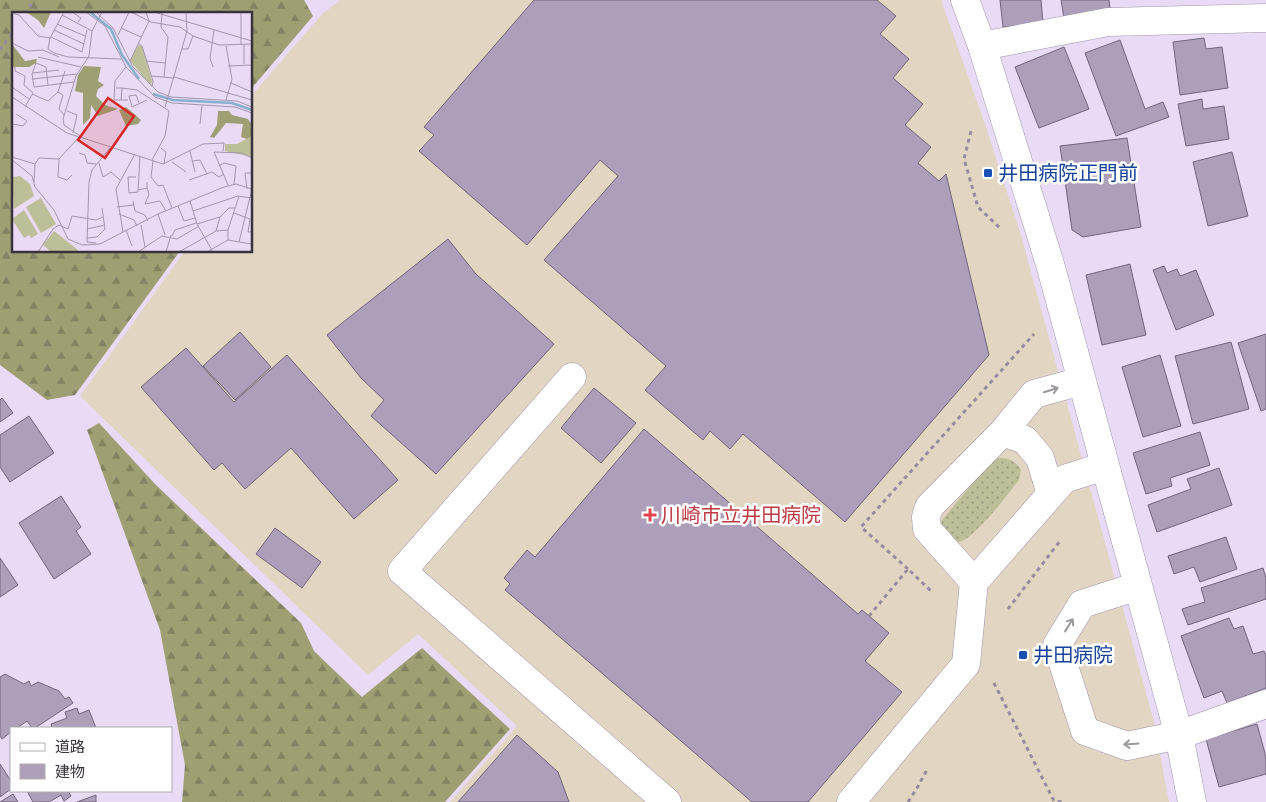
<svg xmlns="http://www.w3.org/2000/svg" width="1266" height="802" font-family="Jost,'Noto Sans JP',sans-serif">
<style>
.medical{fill:#e2d5c1}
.grass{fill:url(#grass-dots)}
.forest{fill:url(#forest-firs)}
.building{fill:#ad9fb9;stroke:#72657c}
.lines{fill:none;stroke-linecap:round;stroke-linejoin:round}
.minor-casing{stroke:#a294ad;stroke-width:29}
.path{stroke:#978ca0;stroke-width:3;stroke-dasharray:4 4;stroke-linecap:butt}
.minor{stroke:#fff;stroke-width:28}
.oneway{stroke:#9c999e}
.transit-dot{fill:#1a4fb4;stroke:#fff;stroke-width:2}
.health-dot{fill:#e0444e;stroke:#fff;stroke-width:2}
.labels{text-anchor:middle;stroke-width:5;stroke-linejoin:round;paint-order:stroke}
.transit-label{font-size:20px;fill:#164399;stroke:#fff;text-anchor:start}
.health-label{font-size:20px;fill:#be3a42;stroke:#fff;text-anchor:start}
.inset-river{fill:none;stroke:#88afcf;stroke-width:2.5}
.inset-road{fill:none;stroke:#a397ab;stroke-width:1}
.view{fill:#d62828;fill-opacity:0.15;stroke:#d62828;stroke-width:2.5}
.inset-edge{fill:none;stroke:#39333d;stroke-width:2.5}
</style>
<defs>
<pattern id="grass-dots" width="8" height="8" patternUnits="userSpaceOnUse" patternTransform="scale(1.25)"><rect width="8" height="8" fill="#bcbf98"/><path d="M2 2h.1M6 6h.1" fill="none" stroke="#9a9c7d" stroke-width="1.8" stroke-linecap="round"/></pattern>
<pattern id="forest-firs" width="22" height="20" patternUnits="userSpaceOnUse" patternTransform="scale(1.25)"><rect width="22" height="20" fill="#9ea073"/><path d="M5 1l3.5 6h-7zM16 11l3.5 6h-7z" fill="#828360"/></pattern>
</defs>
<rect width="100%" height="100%" fill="#e9daf5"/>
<!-- medical -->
<path class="medical" d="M341 0H941L986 127 1020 232 1154 722 1169 802H450L517 726 418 634 368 675 80 396 185 251H251V96L323 13Z"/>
<!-- grass -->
<path class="grass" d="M999 458C1010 458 1014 461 1021 469L1019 480C1009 493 974 539 959 542 950 543 945 536 940 530L942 520 992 460Z"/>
<!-- forest -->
<path class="forest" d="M0 0H304L313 16 251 89V14H14V251H180L75 395 47 400 0 365Z
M99 423 155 484 301 623 314 651 362 697 422 648 510 729 445 802H182L185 765 160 630 87 430Z"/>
<!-- building -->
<path class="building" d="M534 0H877L896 16 880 34 909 59 893 78 923 104 905 125 931 147 918 163 939 181 946 174 989 355 845 522 743 434 730 449 710 431 703 440 645 390 666 366 544 260 618 176 600 160 527 245 419 151 434 135 424 127Z
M1000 0H1041L1043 23 1003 27Z
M1061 0H1109L1110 9 1064 18Z
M1204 38 1206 49 1222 47 1228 88 1180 95 1173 42Z
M1120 40 1145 109 1163 102 1169 117 1116 136 1085 53Z
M1064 47 1089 109 1039 128 1015 67Z
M1202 99 1203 109 1224 106 1229 139 1186 146 1178 104Z
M1127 138 1141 227 1083 237 1072 230 1060 146Z
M1232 152 1248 216 1208 226 1193 162Z
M448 239 476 274 554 344 436 474 371 416 384 400 361 378 327 335Z
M1130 264 1146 335 1102 345 1086 275Z
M1164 266 1167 273 1177 269 1180 276 1196 270 1214 315 1176 330 1153 270Z
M240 332 271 367 235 400 203 366Z
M1266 334V409L1261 411 1238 343Z
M1231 342 1249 409 1193 424 1175 356Z
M186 348 234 402 287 355 398 480 354 519 291 448 245 489 222 463 214 470 141 387Z
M1160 355 1181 426 1143 437 1122 367Z
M594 388 636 423 601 463 561 428Z
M2 398 13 413 0 422V400Z
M29 416 54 453 10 482 0 467V435Z
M644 429 858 614 862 610 889 633 865 661 902 692 808 802H752L505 590 510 584 504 578 527 550 535 557Z
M1200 432 1210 465 1170 478 1172 486 1146 494 1133 453Z
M1219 468 1232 505 1157 532 1148 505 1191 489 1187 479Z
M61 496 81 527 76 531 91 554 54 579 19 523Z
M275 528 321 562 302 588 256 554Z
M1226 537 1237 569 1200 582 1194 567 1174 574 1168 556Z
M0 558 18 585 0 597Z
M1263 568 1266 578V599L1188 625 1182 609 1205 602 1201 588Z
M1229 618 1234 629 1243 626 1253 654 1264 651 1266 655V688L1227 703 1222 691 1204 698 1181 636Z
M5 674 24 684 29 681 31 686 38 682 59 691 65 699 69 697 73 703 35 728H32L27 721 17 728H11V732L2 739 0 736V677Z
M77 708 79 714 89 710 96 728H52L51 724 67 718 65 712Z
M1257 724 1266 757V774L1219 787 1206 739Z
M517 735 558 772 569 802H458Z
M0 764 11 781V789L0 797Z
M27 791H68L71 796 64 801 61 795 49 802H33Z
M13 794 18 802H0Z
M96 795V802H77Z"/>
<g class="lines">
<!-- minor casing -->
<g class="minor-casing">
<path id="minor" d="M965 0 982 46 1050 264 1179 735 1192 802
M982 46 1108 22 1266 18
M572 377 402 571 667 802
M1003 432 1034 394 1082 381
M1051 494 1040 458 1025 440 1003 432 929 507 926 517 927 529 974 582 1051 494 1064 479 1105 466
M1138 586 1082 604 1057 645 1085 731 1127 746 1179 735 1266 704
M851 802 966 664 974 582"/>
</g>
<!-- path -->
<path class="path" d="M25 14 34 0
M0 50 14 30
M971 131 964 159 978 207 1001 229
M908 569 861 527 1034 334
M1008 609 1060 541
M869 616 908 569 931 591 934 592
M994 683 1054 801 1063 802
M908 802 917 788 928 768"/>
<!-- minor -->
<use href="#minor" class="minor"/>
</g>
<!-- one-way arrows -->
<defs><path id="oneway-shaft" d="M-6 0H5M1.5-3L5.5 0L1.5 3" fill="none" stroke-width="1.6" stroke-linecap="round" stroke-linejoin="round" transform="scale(1.25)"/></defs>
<g class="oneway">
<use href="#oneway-shaft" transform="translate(1051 390) rotate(-17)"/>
<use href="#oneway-shaft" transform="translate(1069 625) rotate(-58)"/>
<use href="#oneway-shaft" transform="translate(1131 744) rotate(176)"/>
</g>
<!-- markers -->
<g class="transit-dot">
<rect x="983" y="168" width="10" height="10" rx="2.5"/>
<rect x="1018" y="650" width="10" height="10" rx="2.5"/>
</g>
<path class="health-dot" d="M647.5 507.5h5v5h5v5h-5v5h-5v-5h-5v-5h5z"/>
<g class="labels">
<!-- transit labels -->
<g class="transit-label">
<text x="998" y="180">井田病院正門前</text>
<text x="1033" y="662">井田病院</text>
</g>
<!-- health labels -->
<g class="health-label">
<text x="661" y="522">川崎市立井田病院</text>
</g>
</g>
<!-- overview -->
<g transform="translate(12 12)">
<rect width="240" height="240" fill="#e9daf5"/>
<path d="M14 0H39L32 16 26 8ZM0 32 13 49 25 47 24 51 17 55H0ZM72 54 89 55 86 69 92 73 86 77 84 84 93 93 106 97 86 104 79 93 78 106 71 113V81L63 79 66 63ZM114 95 129 108 126 112 114 114 107 98ZM206 99H217L220 103 236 107 240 113V143L238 128 229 125 231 112 214 111 202 126 198 125 205 113Z" fill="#9ea073"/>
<path d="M126 33 130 34 140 69 139 74 118 49ZM240 124V145L213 139V132H225ZM8 164 18 172 22 184 2 197 0 165ZM29 186 44 212 29 221 14 195ZM12 198 26 222 19 226 17 223 12 226 0 207ZM42 219 66 238 65 240H39L31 233Z" fill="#bcbf98"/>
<path class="inset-river" d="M78 0 99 17 110 43 127 67M141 82 161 88 220 91 240 98"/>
<path class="inset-road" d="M60 0 69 6 66 10M74 0 93 14 114 55 143 85 160 91 223 95 240 101M84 0 101 16 121 55 146 80 159 85 225 89 240 95M90 0 80 19 77 44 64 64 51 107 52 113 71 126 151 152 191 132 212 131 211 139M119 0 139 10 168 15 181 24 207 33 240 32M142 0 240 29M229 0V33M0 1 7 3 26 24 38 26 36 37 42 41 56 45 109 47M150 1 149 15 156 25 152 65M50 3 80 19M45 12 73 24M109 16 129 25M42 18 72 32M106 23 117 0M39 25 70 40 75 18M38 26 52 0M0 31 16 39 31 38 47 45M126 31 130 34 141 69 140 75M214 34 220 67 214 88M170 37H176L181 24M26 45 69 55M118 49 137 9 134 0M134 49 153 51M232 52V33M216 54 240 53M3 55V59L13 64 12 73 21 81 13 95M114 55 103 69 102 88H116M201 55 198 46 202 18M21 61 47 58M139 64 162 66M162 65 240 88M21 67 65 62M219 71 240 80M36 73 34 55 24 51 20 62 22 75 62 70M0 75 17 87M104 76H110L109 88M110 76 125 78 157 99 153 124 140 148M46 80 51 83 47 97 52 103M20 82 36 89 46 80 53 59M0 85 55 121 67 125M127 91 124 83 117 84 120 95 135 88M153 95 175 19 174 0M55 99 65 103 61 121M1 112 11 114 15 109 4 102M188 112 190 93M149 136 154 140 152 151M178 139 183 160M67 141 73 143 75 151 84 152M0 145 23 152M0 148 20 164 23 175 42 198 56 227 70 233 88 232 146 202 212 175 224 172 240 177M141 149 139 165 146 174 151 173 160 196M181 149 188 148 195 162M160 150 174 160M87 151 91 165 99 160 108 168M23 152 27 146 47 147M207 154 212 151 224 154M60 163 55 168 46 165 47 147 67 125M124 165H116L117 181 126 180 128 144M177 168 200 160 207 165 212 162M22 170 23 152M222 172 224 154M216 173 202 140 230 141 240 146M135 176 137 182 133 192 148 189 154 199M235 177 233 161H240M126 178 135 176V170M121 189 123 199 133 203 136 209M178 189 185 212 201 240M166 194 172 209 183 206M105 195 122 193M181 199 226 184 240 186M222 201 238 207 236 220H240M107 202 122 208 125 214M146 202 153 223M208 205 217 196H223M185 212 208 205 204 219M129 213 133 235M75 217 93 213M114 218 120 234M111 220 104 177 123 142M160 224 163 218 184 211M75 226 85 225 93 217 90 196M216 228V218L227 184M227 230 240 177M84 231 75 230 77 170 80 158 98 136M26 240 41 217 47 213 56 217 60 204 84 208 91 205M126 240 150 224 165 227 187 214M154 240 159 223M167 240 204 219 216 218M195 240 216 228 239 232"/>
<path class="view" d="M96 86 122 104 93 146 66 128Z"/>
<rect width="240" height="240" class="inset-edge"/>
</g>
<!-- legend -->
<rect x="10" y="727" width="162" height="65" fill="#ffffff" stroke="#b0adb1"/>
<rect x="20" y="743" width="25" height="8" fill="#ffffff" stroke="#b0adb1"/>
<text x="55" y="752" font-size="15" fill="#39333d">道路</text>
<rect x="20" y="764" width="25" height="15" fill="#ad9fb9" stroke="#b0adb1"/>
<text x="55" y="777" font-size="15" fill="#39333d">建物</text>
</svg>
